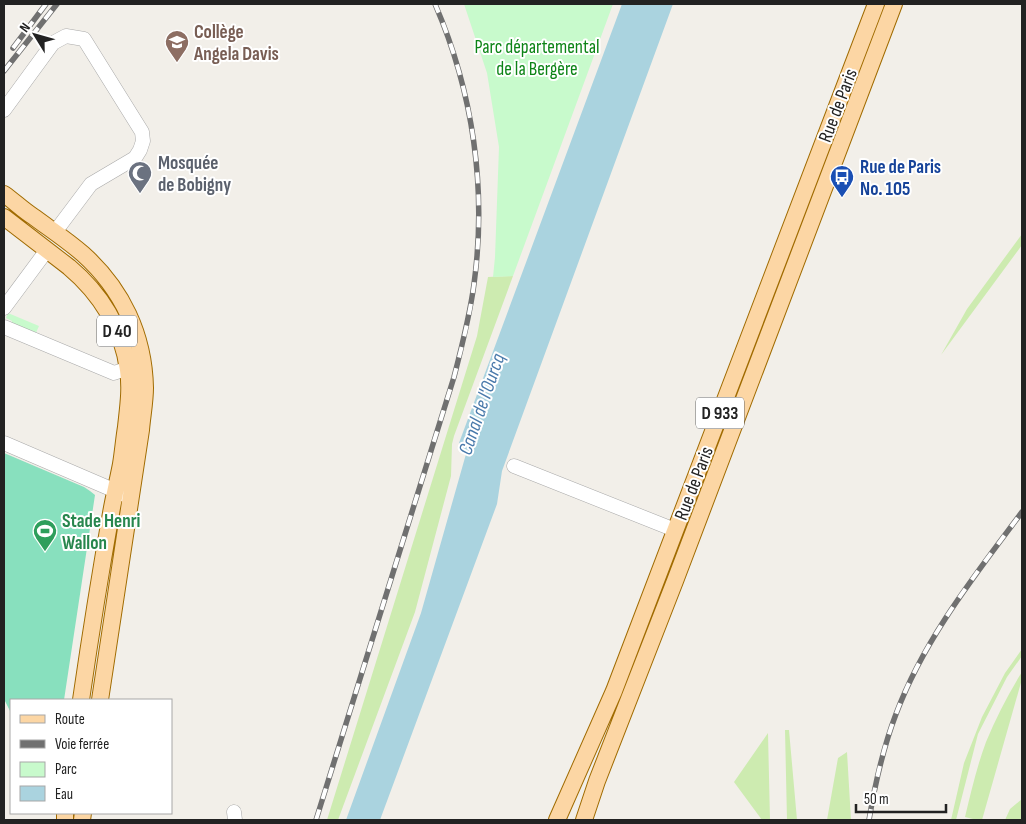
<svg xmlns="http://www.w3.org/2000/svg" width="1026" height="824" font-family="'Sofia Sans Condensed',sans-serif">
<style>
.grass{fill:#cdebb0}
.park{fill:#c8facc}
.pitch{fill:#88e0be}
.water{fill:#aad3df}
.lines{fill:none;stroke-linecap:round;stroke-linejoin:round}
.minor-casing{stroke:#a9a9a9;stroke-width:15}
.major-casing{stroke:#a06b00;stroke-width:18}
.minor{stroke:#fff;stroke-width:14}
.major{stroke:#fcd6a4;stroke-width:16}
.rail-casing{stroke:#707070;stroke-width:5.5}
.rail{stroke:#fff;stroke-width:4;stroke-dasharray:11;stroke-linecap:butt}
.labels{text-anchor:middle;stroke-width:4;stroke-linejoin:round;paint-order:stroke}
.shield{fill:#fff;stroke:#646464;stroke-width:1}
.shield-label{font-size:18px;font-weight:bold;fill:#222}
.education-label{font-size:19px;font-weight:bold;fill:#785e54;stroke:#fff;text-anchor:start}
.park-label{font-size:19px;fill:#0c8416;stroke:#fff}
.street-label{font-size:19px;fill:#222;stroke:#fff}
.worship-label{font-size:19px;font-weight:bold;fill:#5b616d;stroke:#fff;text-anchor:start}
.transit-label{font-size:19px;font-weight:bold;fill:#164399;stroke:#fff;text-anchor:start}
.leisure-label{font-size:19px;font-weight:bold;fill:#27864d;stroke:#fff;text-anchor:start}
.water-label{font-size:20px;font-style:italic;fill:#4a7aab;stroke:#fff}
</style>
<rect width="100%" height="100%" fill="#f2efe9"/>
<!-- grass -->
<path class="grass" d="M1022 234V245L941 355 967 309Z
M513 276 454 436 452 444 451 476 415 612 338 820H327L477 336 488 277Z
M1022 649V656L1007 677 978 734 956 820H951L964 763 982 717 1005 673Z
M1022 672V679L982 820H977L965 817C971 792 977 766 986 742 996 718 1008 694 1022 672Z
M785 730H789L797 820H787Z
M768 733 770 820H762L734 782Z
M847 752 851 820H827L838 758Z
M1022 799V820H1005L1010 809Z"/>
<!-- park -->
<path class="park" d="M464 4H613L513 276 493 277 495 257 499 147 487 73Z
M8 313 39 326 35 335 10 325 12 321 6 318Z"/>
<!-- pitch -->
<path class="pitch" d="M4 453 84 487 90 491 95 495 64 700H11V713L4 699Z"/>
<!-- water -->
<path class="water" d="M622 4H673L502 471 497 504 380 820H346L421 613 466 454 459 443Z"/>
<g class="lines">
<!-- minor casing -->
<g class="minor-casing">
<path id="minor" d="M4 110 53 43 66 36 84 39 142 132 143 141 140 150 135 158 91 184 55 232
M4 308 47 250
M4 327 114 373 137 365
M4 443 125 495
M514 466 675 530
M234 812 235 820"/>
</g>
<!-- major casing -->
<g class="major-casing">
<path id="major" d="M4 194C14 201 23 210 34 217 50 229 67 240 83 254 122 289 144 335 145 388 145 402 142 417 141 430L100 700
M4 217 69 267C100 293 123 329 128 370 131 389 128 408 126 427 124 439 123 452 121 464 118 480 114 496 111 513 100 575 90 638 81 700
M65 820V813
M82 820 83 813
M557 820 614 691 876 4
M584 820 597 781 675 581 894 4"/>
</g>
<!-- minor -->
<use href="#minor" class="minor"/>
<!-- major -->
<use href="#major" class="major"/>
<!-- rail casing -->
<g class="rail-casing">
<path id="rail" d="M13 48 46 4
M4 71 57 4
M316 820 454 377C462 346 470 315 474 284 487 188 473 92 435 4
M869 820C875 784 883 748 896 714 924 639 975 575 1022 512"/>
</g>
<!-- rail -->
<use href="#rail" class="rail"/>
</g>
<!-- icons -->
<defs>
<g id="school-pin" transform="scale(1.25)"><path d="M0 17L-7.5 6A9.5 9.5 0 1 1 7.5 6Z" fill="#8d6e63" stroke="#fff"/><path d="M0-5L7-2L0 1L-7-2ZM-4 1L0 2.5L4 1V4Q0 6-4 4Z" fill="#fff"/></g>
<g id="mosque-pin" transform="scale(1.25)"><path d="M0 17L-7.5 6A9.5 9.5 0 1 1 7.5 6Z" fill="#6b7280" stroke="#fff"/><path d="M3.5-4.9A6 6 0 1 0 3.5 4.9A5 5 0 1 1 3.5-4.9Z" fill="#fff"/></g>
<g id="bus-pin" transform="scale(1.25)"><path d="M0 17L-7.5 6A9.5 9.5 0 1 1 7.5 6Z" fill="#1a4fb4" stroke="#fff"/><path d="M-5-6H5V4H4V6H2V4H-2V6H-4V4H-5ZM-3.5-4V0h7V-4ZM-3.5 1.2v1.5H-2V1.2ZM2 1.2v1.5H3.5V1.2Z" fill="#fff"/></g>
<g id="stadium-pin" transform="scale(1.25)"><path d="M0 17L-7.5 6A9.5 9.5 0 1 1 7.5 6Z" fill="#2e9e5b" stroke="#fff"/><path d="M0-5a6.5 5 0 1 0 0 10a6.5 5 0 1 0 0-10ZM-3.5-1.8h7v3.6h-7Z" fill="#fff"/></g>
</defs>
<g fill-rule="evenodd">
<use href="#school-pin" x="177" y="42"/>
<use href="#mosque-pin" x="140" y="173"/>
<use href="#bus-pin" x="842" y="177"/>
<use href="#stadium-pin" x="45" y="531"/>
</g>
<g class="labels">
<!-- shield labels -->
<g class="shield">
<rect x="97" y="315.5" width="40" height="31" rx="4"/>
<rect x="696" y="397.5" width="48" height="31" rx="4"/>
</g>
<g class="shield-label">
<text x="117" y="337">D 40</text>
<text x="720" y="419">D 933</text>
</g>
<!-- education labels -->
<g class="education-label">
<text x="194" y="38">Collège<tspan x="194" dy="22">Angela Davis</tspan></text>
</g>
<!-- park labels -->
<g class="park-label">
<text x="537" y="53">Parc départemental<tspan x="537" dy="22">de la Bergère</tspan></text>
</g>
<!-- street labels -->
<g class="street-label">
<text transform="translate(837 105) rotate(-69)" y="7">Rue de Paris</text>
<text transform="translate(693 483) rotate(-69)" y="7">Rue de Paris</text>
</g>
<!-- worship labels -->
<g class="worship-label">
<text x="158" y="169">Mosquée<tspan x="158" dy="22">de Bobigny</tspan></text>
</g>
<!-- transit labels -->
<g class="transit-label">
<text x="860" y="173">Rue de Paris<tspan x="860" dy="22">No. 105</tspan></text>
</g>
<!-- leisure labels -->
<g class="leisure-label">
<text x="62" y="527">Stade Henri<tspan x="62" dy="22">Wallon</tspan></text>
</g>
<!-- water labels -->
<g class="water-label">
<text transform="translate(481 404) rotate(-71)" y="7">Canal de l'Ourcq</text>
</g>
</g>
<!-- border -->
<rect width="1026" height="824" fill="none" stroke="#222222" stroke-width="10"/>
<!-- legend -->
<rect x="10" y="699" width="162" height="115" fill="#ffffff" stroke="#a7a7a7"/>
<rect x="20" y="715" width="25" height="8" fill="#fcd6a4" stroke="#a7a7a7"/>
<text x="55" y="724" font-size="15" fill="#222222">Route</text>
<rect x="20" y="740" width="25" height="8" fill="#707070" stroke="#a7a7a7"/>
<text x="55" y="749" font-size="15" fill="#222222">Voie ferrée</text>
<rect x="20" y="762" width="25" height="15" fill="#c8facc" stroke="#a7a7a7"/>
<text x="55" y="774" font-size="15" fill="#222222">Parc</text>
<rect x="20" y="786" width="25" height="15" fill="#aad3df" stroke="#a7a7a7"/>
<text x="55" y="799" font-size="15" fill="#222222">Eau</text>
<!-- north arrow -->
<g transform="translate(35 35) rotate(307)" stroke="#ffffff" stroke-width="4" paint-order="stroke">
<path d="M0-4L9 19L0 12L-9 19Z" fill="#222222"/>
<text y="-8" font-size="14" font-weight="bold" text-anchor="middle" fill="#222222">N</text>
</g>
<!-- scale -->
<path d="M856 804v8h90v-8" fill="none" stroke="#222222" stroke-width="2.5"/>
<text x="864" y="804" font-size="15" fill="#222222" stroke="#ffffff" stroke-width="4" paint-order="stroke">50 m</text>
</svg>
